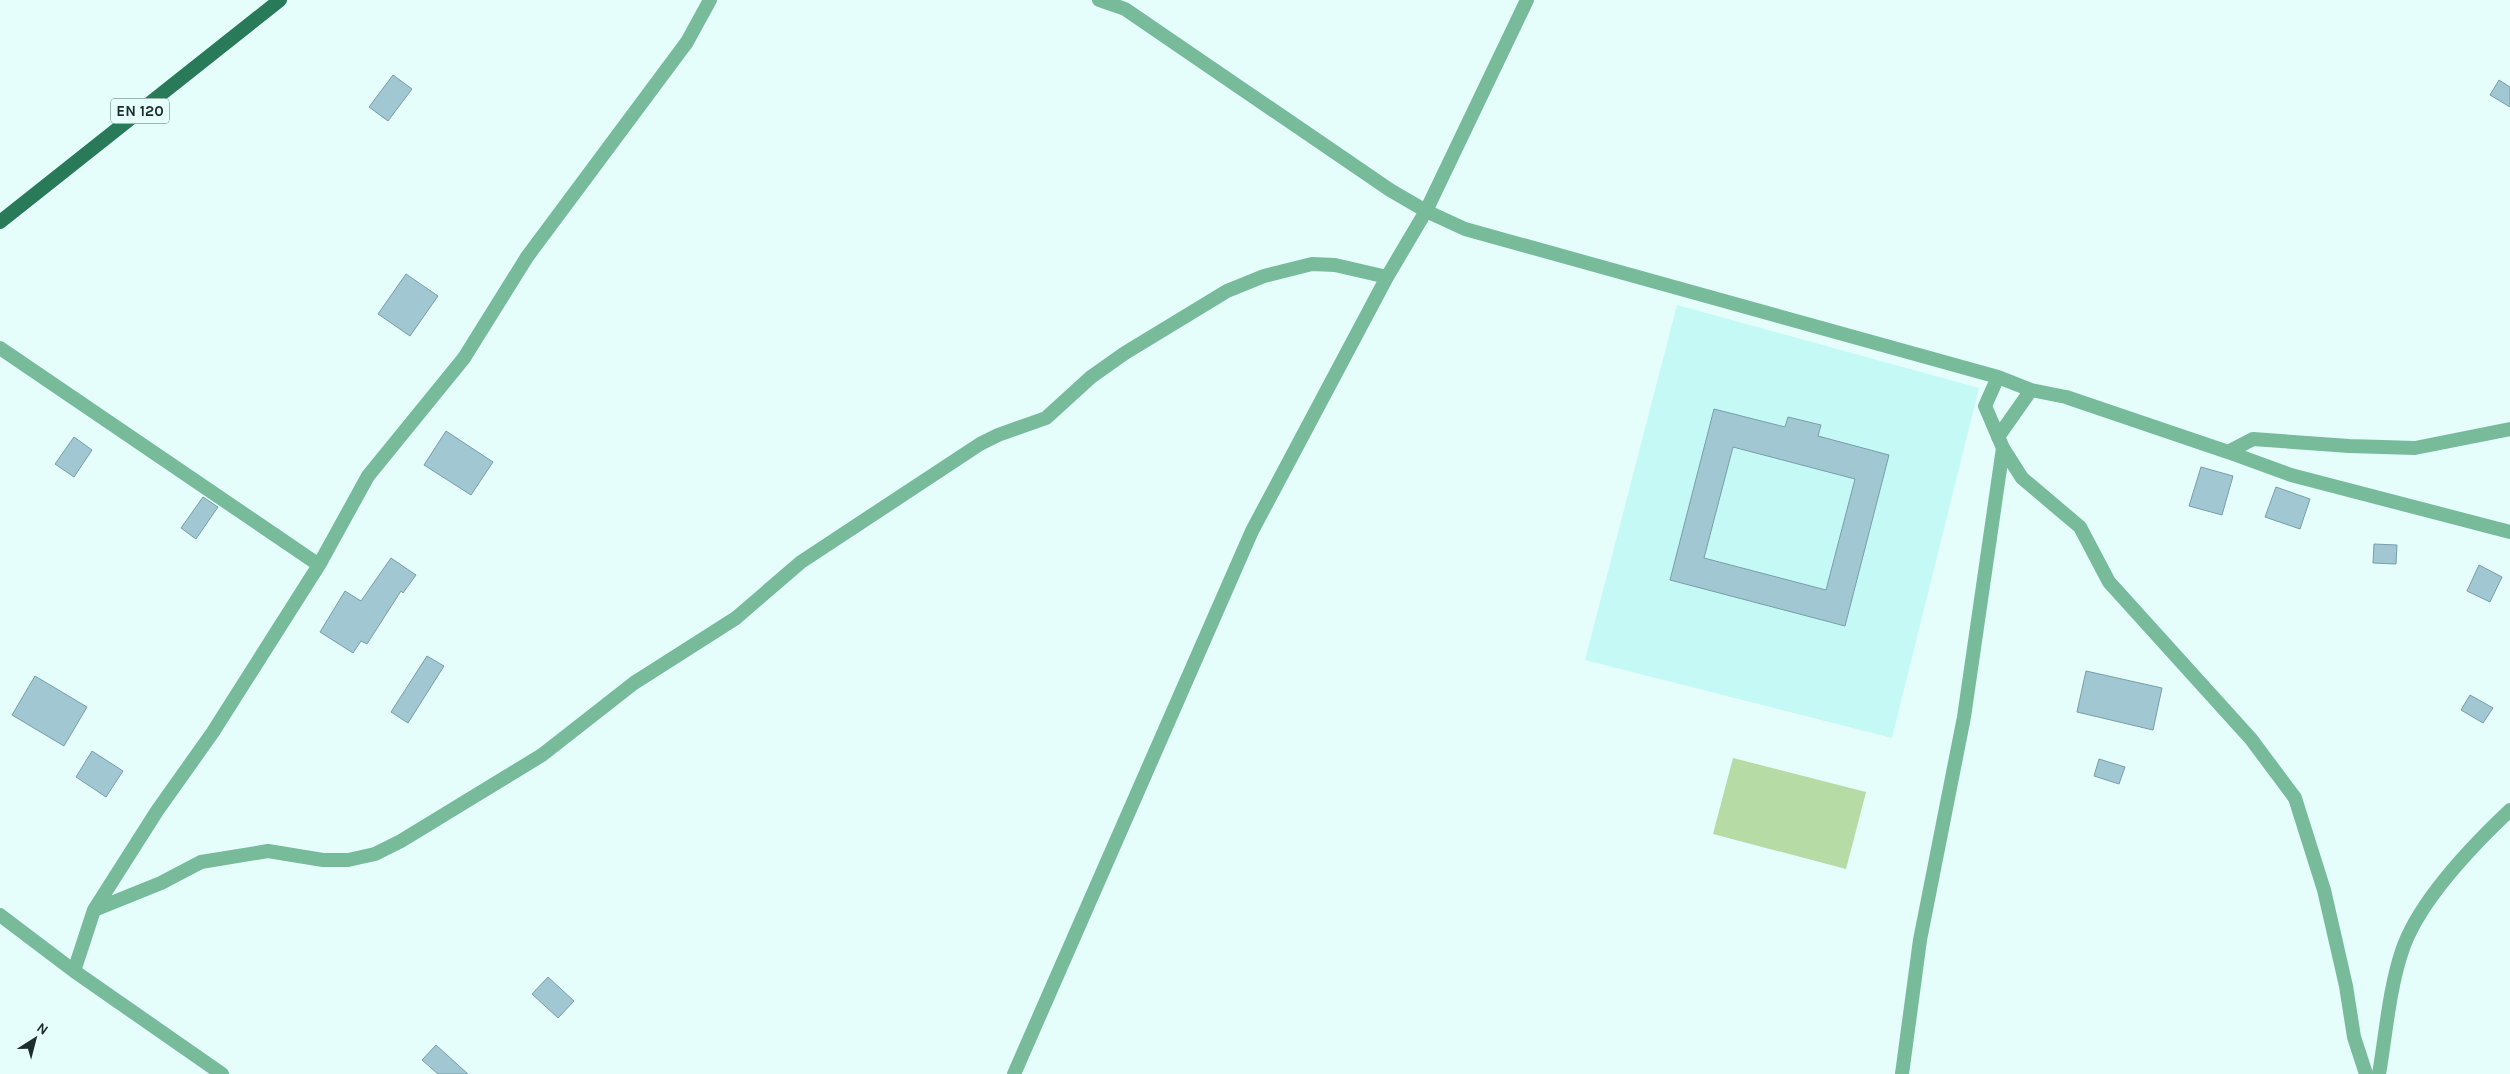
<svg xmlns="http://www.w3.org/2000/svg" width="2510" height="1074" font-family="Karla,sans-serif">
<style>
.built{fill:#c4f9f5}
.pitch{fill:#b7dba4}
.building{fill:#a0c7d2;stroke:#789ea8;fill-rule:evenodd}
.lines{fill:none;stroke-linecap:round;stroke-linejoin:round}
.minor{stroke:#77bb9a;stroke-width:14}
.primary{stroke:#287a58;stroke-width:14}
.labels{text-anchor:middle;stroke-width:5;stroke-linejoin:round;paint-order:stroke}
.shield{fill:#e5fefc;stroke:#586c6a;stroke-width:1}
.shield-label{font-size:15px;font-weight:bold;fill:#1c2d2c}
</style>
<rect width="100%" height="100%" fill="#e5fefc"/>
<!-- built -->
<path class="built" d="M1677 305 1979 388 1892 738 1585 660Z"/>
<!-- pitch -->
<path class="pitch" d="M1733 758 1866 792 1846 869 1713 834Z"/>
<!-- building -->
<path class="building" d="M393 75 412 89 388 121 369 107Z
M2499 80 2510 87V107L2490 95Z
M406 274 438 296 410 336 378 314Z
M1714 409 1785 427 1788 417 1821 425 1818 436 1889 455 1845 626 1670 580ZM1733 447 1855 479 1826 590 1704 558Z
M446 431 493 462 471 495 424 465Z
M74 437 92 450 74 477 55 464Z
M2201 467 2233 476 2222 515 2189 506Z
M2276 487 2310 499 2300 529 2265 517Z
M203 497 218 507 196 539 181 528Z
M2374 544 2397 545 2396 564 2373 563Z
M391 558 416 575 403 593 401 591 367 644 361 641 353 653 320 632 345 591 361 601Z
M2479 565 2502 577 2490 602 2467 591Z
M427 656 444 666 408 723 391 712Z
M2086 671 2162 688 2153 730 2077 712Z
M35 676 87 707 64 746 12 715Z
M2470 695 2493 708 2483 723 2461 710Z
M92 751 123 771 106 797 76 777Z
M2099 759 2125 767 2119 784 2094 776Z
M548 977 574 1001 558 1018 532 994Z
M436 1045 468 1074H438L422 1060Z"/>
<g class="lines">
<!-- minor -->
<path class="minor" d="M1099 0 1125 9 1390 190 1426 211 1465 229 1998 377 2031 390 2066 397 2228 452 2253 439 2349 446 2415 448 2510 429
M0 348 319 565
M1998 377 1985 406 2003 448 2022 478 2080 527 2109 582 2251 739 2295 798 2324 890 2346 986 2354 1037 2366 1074
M1998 437 2031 390
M2228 452 2291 475 2510 532
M94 910 157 811 213 732 319 565 368 476 464 358 527 257 687 42 710 0
M0 915 74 971
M222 1074 74 971 94 910 161 883 201 862 268 851 323 860H348L375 854 401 841 542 755 634 683 736 618 801 562 980 444 998 435 1046 418 1091 377 1125 353 1227 291 1264 276 1312 264 1335 265 1387 277
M1014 1074 1252 531 1387 277 1426 211 1527 0
M1902 1074 1920 940 1964 717 2003 448
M2379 1074C2386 1033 2389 990 2402 951 2418 902 2473 845 2510 810"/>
<!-- primary -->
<path class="primary" d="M0 222 280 0"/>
</g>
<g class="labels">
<!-- shield labels -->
<rect class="shield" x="111" y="98.5" width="58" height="25" rx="4"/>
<g class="shield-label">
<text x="140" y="116">EN 120</text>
</g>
</g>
<!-- north arrow -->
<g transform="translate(35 1039) rotate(36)" stroke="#e5fefc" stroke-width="4" paint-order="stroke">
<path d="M0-4L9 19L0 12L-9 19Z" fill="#1c2d2c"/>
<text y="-8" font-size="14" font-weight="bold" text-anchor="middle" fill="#1c2d2c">N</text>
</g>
</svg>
